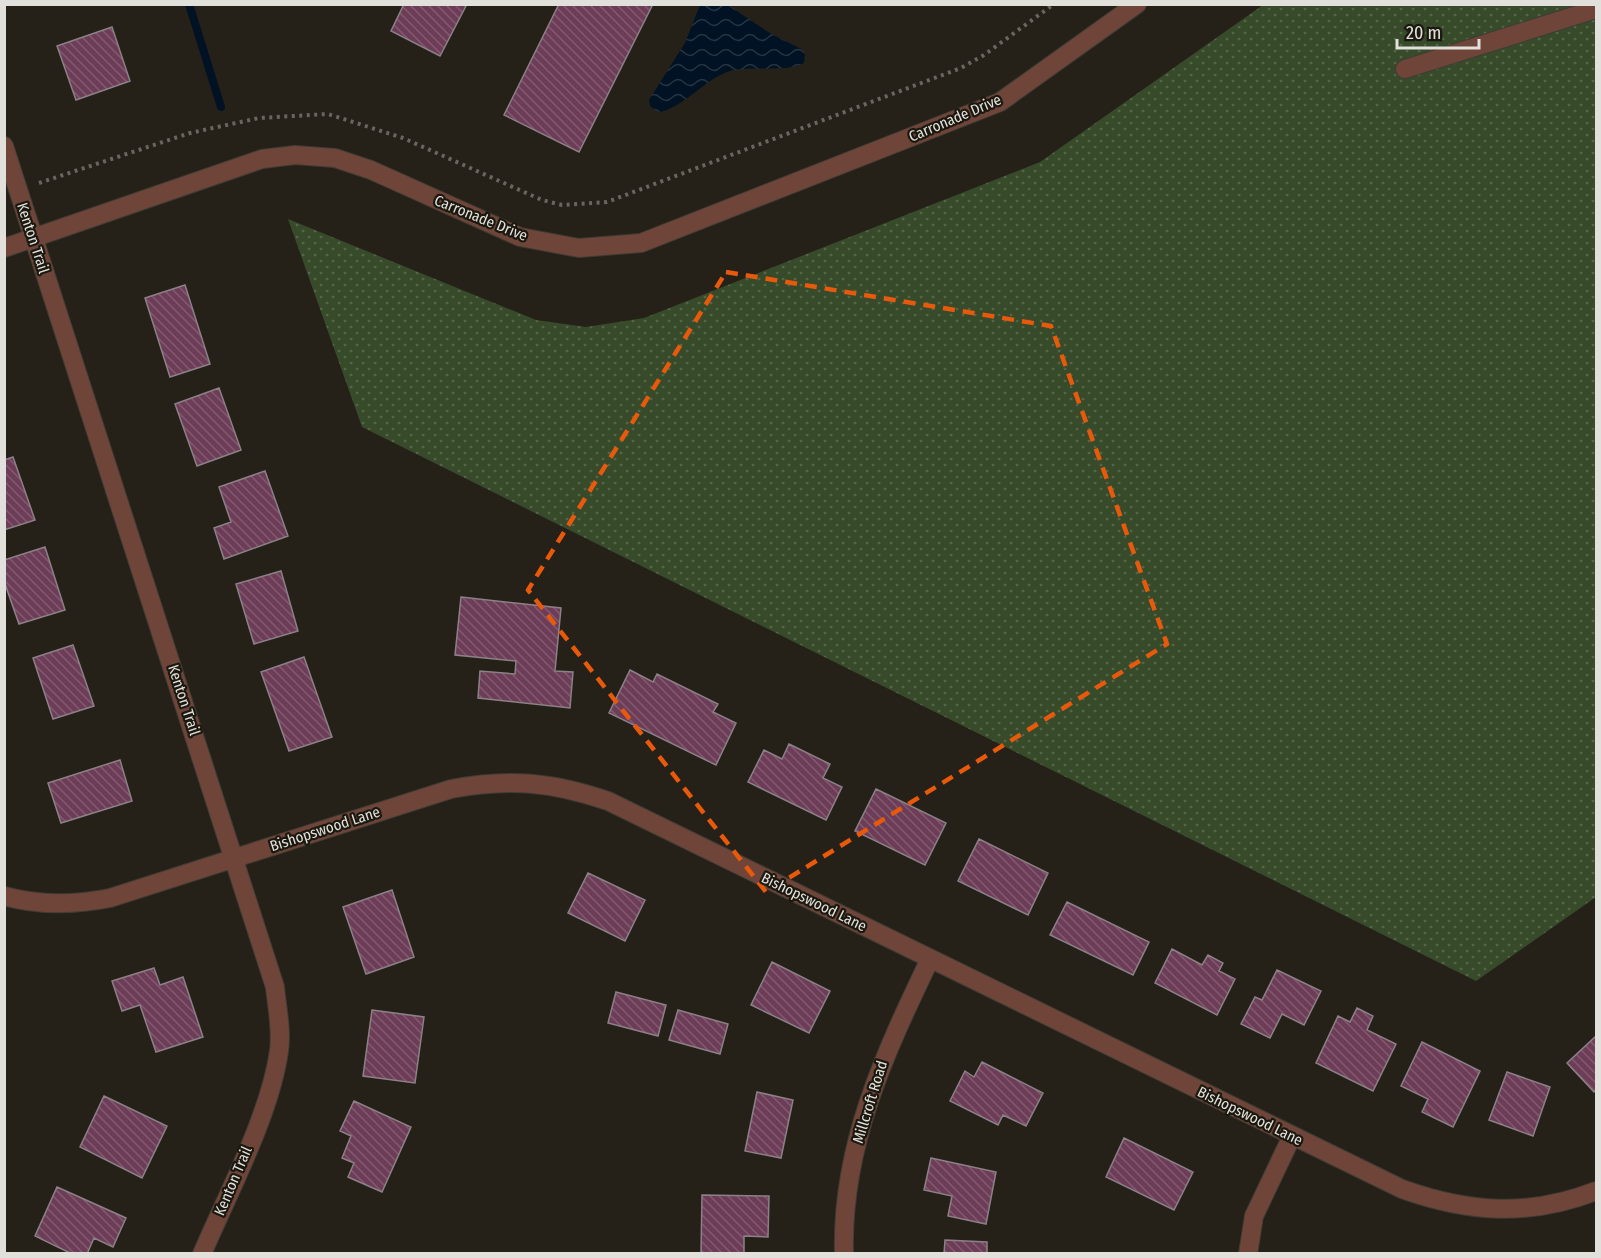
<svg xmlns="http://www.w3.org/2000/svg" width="1601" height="1258" font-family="'Fira Sans Condensed',sans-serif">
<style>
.grass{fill:url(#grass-dots)}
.water{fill:url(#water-waves)}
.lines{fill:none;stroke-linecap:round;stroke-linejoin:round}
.stream{stroke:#001223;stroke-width:8}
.building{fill:url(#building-back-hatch);stroke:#8b8186;stroke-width:1.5}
.minor-casing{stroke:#3f3c34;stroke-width:20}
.path{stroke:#69665f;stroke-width:4;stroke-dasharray:3 4.5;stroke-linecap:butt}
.minor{stroke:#6f453a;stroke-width:18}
.marked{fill:none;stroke:#e8590c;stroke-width:4.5;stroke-dasharray:12 8;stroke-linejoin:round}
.labels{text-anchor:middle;stroke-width:4.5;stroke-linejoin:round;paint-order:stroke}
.street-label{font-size:15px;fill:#e2e0da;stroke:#1b1810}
</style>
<defs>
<pattern id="grass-dots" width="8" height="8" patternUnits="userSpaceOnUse" patternTransform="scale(1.5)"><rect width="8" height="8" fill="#374b2a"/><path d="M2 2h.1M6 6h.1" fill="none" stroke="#546548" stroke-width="1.8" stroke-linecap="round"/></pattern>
<pattern id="water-waves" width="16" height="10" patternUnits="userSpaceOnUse" patternTransform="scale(1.5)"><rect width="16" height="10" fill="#001223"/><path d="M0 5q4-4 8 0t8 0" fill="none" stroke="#253442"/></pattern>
<pattern id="building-back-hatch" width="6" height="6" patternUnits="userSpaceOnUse" patternTransform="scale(1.5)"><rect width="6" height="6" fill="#6d3d58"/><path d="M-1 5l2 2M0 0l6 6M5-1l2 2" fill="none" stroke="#82596f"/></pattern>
</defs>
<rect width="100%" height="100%" fill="#252119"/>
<!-- grass -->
<path class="grass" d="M1263 5H1596V897L1476 981 362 427 288 219 536 320 586 327 644 318 1040 162Z"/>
<!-- water -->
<path class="water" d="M700 5H728L768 32 801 49 805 54 804 63C786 73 751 65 730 71 704 79 683 109 658 112L650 106 649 100 685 43Z"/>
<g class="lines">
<!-- stream -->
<path class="stream" d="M189 4 221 107"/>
</g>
<!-- building -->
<path class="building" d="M404 4H467L440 56 391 31Z
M559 4H653L579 152 504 115Z
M112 27 130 81 76 100 57 46Z
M185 285 210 364 170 377 145 298Z
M219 388 241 450 197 466 175 404Z
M13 457 35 520 4 530V460Z
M265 471 288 536 224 559 214 528 231 522 219 487Z
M45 547 65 610 19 624 4 581V560Z
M281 571 298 631 254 644 236 584Z
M461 597 561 608 555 671 573 672 570 708 478 698 480 671 515 674 516 661 455 655Z
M73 645 94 706 53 719 33 658Z
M304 657 332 737 289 751 261 672Z
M630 670 653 682 657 674 718 704 713 712 736 723 716 765 609 713Z
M789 744 830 764 823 778 842 787 826 820 748 782 764 750 782 759Z
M120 760 132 801 61 823 48 783Z
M876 789 946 823 925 865 855 831Z
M979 839 1048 873 1028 915 958 881Z
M588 873 645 900 625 941 568 913Z
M392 890 414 957 366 974 343 907Z
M1067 902 1149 942 1133 975 1050 935Z
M1172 949 1202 965 1208 955 1223 963 1219 971 1235 979 1217 1015 1155 983Z
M772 962 830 991 809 1033 751 1005Z
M154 968 160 985 183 977 203 1037 156 1052 140 1005 122 1011 112 981Z
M1277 970 1321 991 1304 1025 1282 1014 1270 1038 1241 1024 1255 997 1262 1000Z
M616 992 666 1005 658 1036 608 1023Z
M1357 1008 1373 1016 1367 1030 1396 1044 1373 1091 1316 1063 1338 1016 1350 1022Z
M372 1010 424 1017 415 1083 363 1076Z
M678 1010 728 1024 720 1054 669 1040Z
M1596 1036V1090L1594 1092 1567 1063Z
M1422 1042 1480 1071 1453 1127 1422 1112 1428 1099 1401 1086Z
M982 1062 1043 1093 1026 1126 1003 1115 998 1125 950 1101 965 1071 974 1077Z
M1507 1072 1550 1087 1533 1136 1489 1120Z
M757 1092 793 1100 781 1158 745 1151Z
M104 1096 167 1126 142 1178 80 1147Z
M354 1101 411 1127 382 1192 348 1177 354 1163 342 1158 351 1136 340 1131Z
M1124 1138 1193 1172 1174 1210 1106 1177Z
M931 1158 996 1172 986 1224 948 1216 952 1196 924 1190Z
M57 1187 126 1218 113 1247 94 1238 87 1254H72L35 1236Z
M702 1195 769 1196 768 1237 744 1236V1254L701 1253Z
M945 1240 987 1242V1254H944Z"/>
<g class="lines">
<!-- minor casing -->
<g class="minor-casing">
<path id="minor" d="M1405 69 1596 9
M4 146 275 987C277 1008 282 1030 279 1051 270 1115 228 1193 202 1254
M4 248 262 159 295 155 335 158 371 170 520 237 579 248 641 243 1000 102 1137 4
M4 896C40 906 75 905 110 898L451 789C510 778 552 782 608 801L1402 1189C1469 1213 1529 1217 1596 1191
M844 1254C841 1146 885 1053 930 959
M1248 1254 1254 1216 1292 1136"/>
</g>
<!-- path -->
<path class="path" d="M39 183 190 133 259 118 328 114 403 138 542 200 562 205 607 202 961 68 984 55 1054 4"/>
<!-- minor -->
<use href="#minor" class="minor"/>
</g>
<!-- marked area -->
<path class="marked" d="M726 272 1051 326 1167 644 766 892 528 590Z"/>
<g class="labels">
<!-- street labels -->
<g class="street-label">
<text transform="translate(955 118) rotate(-23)" y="5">Carronade Drive</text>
<text transform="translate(481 218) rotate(22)" y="5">Carronade Drive</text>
<text transform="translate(33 238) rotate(72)" y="5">Kenton Trail</text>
<text transform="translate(184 700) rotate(72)" y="5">Kenton Trail</text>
<text transform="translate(325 829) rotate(-18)" y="5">Bishopswood Lane</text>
<text transform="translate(814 902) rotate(26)" y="5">Bishopswood Lane</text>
<text transform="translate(870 1102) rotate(-73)" y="5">Millcroft Road</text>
<text transform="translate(1250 1116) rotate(26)" y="5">Bishopswood Lane</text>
<text transform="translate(233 1181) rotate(-67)" y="5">Kenton Trail</text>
</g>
</g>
<!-- border -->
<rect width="1601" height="1258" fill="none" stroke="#e2e0da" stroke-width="12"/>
<!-- scale -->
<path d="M1397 39v9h82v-9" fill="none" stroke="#e2e0da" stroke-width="3"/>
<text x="1406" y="39" font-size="18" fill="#e2e0da" stroke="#1b1810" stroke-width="4.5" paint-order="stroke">20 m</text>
</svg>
